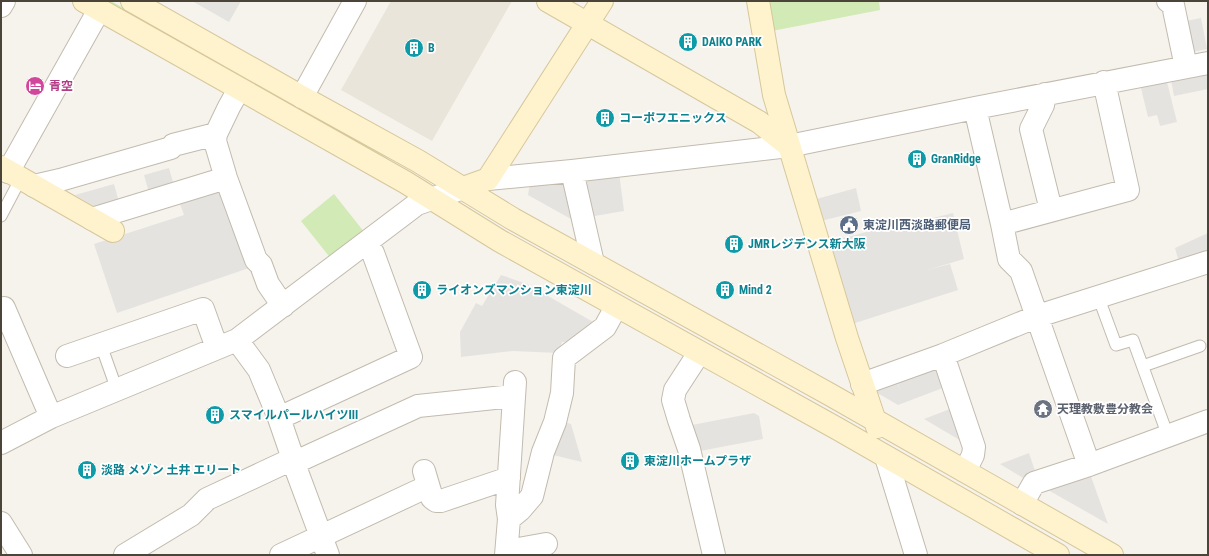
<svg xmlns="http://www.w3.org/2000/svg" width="1209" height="556" font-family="'Roboto Condensed','Noto Sans JP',sans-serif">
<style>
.residential{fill:#eae5da}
.green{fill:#d2eab5}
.parking{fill:#e5e3e0}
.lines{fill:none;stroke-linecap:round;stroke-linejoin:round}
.lane-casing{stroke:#c2bbae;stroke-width:13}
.street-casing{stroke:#c2bbae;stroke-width:24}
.secondary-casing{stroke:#d6c79b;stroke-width:24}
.lane{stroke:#fff;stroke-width:11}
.street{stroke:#fff;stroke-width:22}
.secondary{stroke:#fff3cd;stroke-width:22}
.labels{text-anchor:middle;stroke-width:3.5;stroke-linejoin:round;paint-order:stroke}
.culture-label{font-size:12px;font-weight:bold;fill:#0d838f;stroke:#fff;text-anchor:start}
.hotel-label{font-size:12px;font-weight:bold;fill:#b23c85;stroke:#fff;text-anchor:start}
.service-label{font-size:12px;font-weight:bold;fill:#4e5e75;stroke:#fff;text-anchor:start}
.worship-label{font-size:12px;font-weight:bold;fill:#5b616d;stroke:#fff;text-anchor:start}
</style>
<rect width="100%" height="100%" fill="#f6f3ec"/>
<!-- residential -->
<path class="residential" d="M391 1H512L432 141 341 90Z"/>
<!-- green -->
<path class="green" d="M104 1H111L388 158 386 161Z
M767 1H879L880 10 772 31Z
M334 194 365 233 332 260 301 221Z"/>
<!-- parking -->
<path class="parking" d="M192 1H241L229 22Z
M1201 18 1207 49 1192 52 1186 21Z
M1208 72V89L1174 96 1171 80Z
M1166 78 1177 122 1160 126 1157 115 1148 117 1140 84Z
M169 168 175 189 150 196 144 175Z
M619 172 624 211 589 217 579 178Z
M566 178 578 223 528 195 530 183Z
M114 184 120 206 102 211 75 195Z
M221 184 252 267 117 313 94 244 184 215 178 198Z
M856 188 861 211 821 221 813 200Z
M953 213 964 259 927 270 950 264 958 290 852 324 828 242 920 218 921 221Z
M1208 233V257L1180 266 1175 248Z
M501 275 527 284 595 323 573 343 562 342 558 353 513 351 461 357 460 332 476 303 482 306Z
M939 362 948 386 898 405 874 391 895 378 900 390 896 378Z
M955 407 968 445 924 419Z
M754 413 759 416 763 439 695 452 687 426Z
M561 421 571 424 582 462 549 454Z
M1029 453 1037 477 1028 481 1000 464Z
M1089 471 1108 524 1041 486Z"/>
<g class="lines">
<!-- lane casing -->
<g class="lane-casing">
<path id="lane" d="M1 216 21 178
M1098 296 1116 345 1133 340 1168 436
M101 345 117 390
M1143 366 1200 346"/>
</g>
<!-- street casing -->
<g class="street-casing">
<path id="street" d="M1168 1 1173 5 1186 67
M1 6 4 1
M239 89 229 107 216 134 215 141 226 178 256 260 261 265 268 284 283 306
M1045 94 1043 105 1031 129 1051 210
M302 97 355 1
M975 108 1002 224 1009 259 1021 271 1089 465
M572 171 593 263
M8 172 99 10
M488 179 572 171 789 146 975 108 1208 63
M34 186 60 180 171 148 173 145 216 134
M92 219 226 178
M1002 224 1128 190 1104 82
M4 308 51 417
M237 340 259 370 279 418 291 453 293 461 328 555
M699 353 675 390 673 400 679 420 689 449 714 555
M943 355 974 447 973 455 965 471
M67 356 203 309 217 348
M862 384 943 355 1038 316 1208 262
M279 418 411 357 373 253 366 243
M1 443 51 417 237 340 417 204 463 188
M886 457 916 555
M424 471 432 498 436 501H441L509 478
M1022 504 1034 483 1089 465 1208 421
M509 519 520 510 532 496 543 452 555 422 562 393 564 358 605 327 616 307
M1 523 21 555
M507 551 546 544
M125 555 191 515 207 499 286 462 298 461 418 406 514 396
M281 555 422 489H426L430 491
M506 555 509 519 507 505 515 382"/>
</g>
<!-- secondary casing -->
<g class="secondary-casing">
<path id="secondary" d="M84 1 405 182 500 241 838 429 1058 555
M132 1 302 97 418 161 513 219 829 394 1112 555
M548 1 759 122 789 146
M758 1 774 95 847 338 877 427
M1 167 113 231
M463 188 488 179 602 1"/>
</g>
<!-- lane -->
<use href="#lane" class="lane"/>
<!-- street -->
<use href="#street" class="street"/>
<!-- secondary -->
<use href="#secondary" class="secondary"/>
</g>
<!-- icons -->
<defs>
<g id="building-disc" transform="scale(1)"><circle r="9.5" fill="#0f9aa8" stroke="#fff"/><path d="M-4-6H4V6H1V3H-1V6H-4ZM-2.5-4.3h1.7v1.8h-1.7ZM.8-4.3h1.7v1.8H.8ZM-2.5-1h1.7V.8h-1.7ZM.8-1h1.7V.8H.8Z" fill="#fff"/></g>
<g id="hotel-disc" transform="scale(1)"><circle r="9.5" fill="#d1479c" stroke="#fff"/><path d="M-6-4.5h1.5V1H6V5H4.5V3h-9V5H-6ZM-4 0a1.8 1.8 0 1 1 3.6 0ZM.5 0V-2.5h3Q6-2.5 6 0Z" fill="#fff"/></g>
<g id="civic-disc" transform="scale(1)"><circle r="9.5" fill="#5c6f8a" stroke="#fff"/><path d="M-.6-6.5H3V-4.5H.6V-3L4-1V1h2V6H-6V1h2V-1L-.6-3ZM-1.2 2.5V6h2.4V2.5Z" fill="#fff"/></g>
<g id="temple-disc" transform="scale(1)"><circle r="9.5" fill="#6b7280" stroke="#fff"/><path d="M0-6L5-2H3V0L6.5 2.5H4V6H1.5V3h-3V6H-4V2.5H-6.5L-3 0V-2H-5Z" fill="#fff"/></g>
</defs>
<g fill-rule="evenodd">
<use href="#building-disc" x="688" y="42"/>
<use href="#building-disc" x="414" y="48"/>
<use href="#hotel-disc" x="35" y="86"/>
<use href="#building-disc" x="605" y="118"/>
<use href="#building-disc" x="917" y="159"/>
<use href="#civic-disc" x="849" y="225"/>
<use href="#building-disc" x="734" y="244"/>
<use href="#building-disc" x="422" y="290"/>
<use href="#building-disc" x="725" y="290"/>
<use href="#temple-disc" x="1043" y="409"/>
<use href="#building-disc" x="215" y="415"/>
<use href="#building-disc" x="630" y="461"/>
<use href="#building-disc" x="87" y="470"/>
</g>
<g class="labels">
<!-- culture labels -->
<g class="culture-label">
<text x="702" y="46">DAIKO PARK</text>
<text x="428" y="52">B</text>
<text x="619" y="122">コーポフエニックス</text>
<text x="931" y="163">GranRidge</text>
<text x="748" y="248">JMRレジデンス新大阪</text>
<text x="436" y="294">ライオンズマンション東淀川</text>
<text x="739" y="294">Mind 2</text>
<text x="229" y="419">スマイルパールハイツIII</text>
<text x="644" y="465">東淀川ホームプラザ</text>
<text x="101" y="474">淡路 メゾン 土井 エリート</text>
</g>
<!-- hotel labels -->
<g class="hotel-label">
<text x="49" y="90">青空</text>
</g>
<!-- service labels -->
<g class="service-label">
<text x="863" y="229">東淀川西淡路郵便局</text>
</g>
<!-- worship labels -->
<g class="worship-label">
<text x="1057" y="413">天理教敷豊分教会</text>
</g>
</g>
<!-- border -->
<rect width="1209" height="556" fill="none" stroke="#4b4439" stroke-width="4"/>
</svg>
